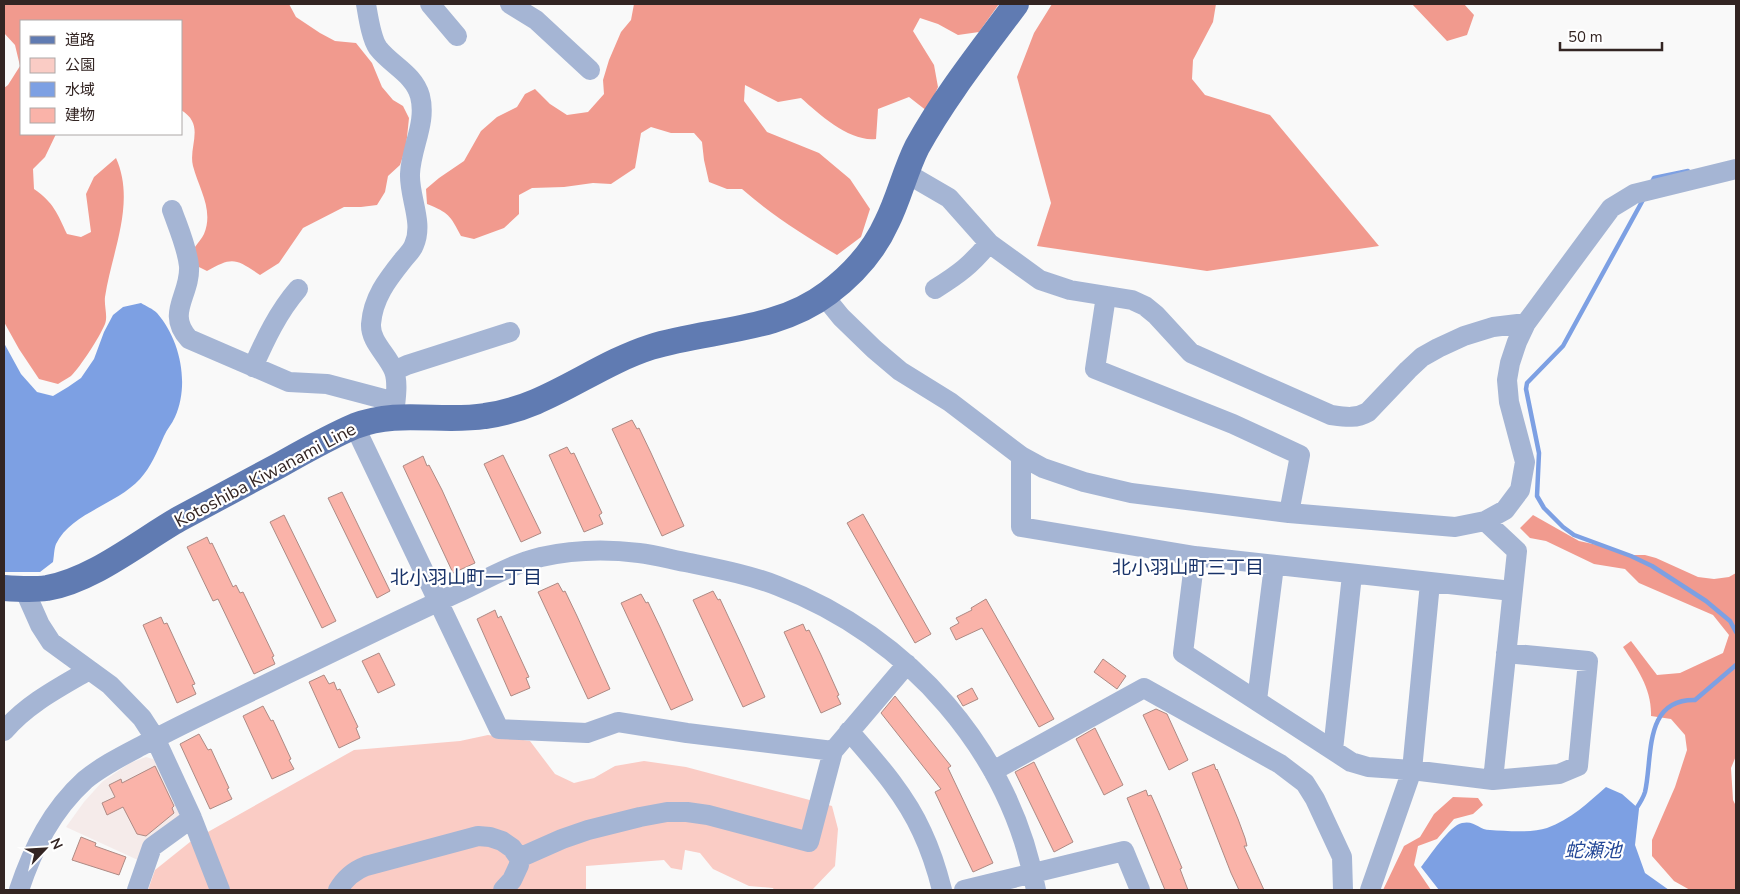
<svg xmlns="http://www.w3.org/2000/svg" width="1740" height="894" font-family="'Nunito Sans','Noto Sans JP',sans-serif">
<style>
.built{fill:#f5ebea}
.green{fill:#faccc5}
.forest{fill:#f19a8e}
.water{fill:#7da0e3}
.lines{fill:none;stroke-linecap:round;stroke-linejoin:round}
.stream{stroke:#7da0e3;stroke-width:4.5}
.building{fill:#fab3a9;stroke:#ad8a84}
.minor{stroke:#a5b5d4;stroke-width:20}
.major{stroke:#607bb2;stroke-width:26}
.labels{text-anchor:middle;stroke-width:4.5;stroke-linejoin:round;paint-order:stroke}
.street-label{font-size:18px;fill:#332523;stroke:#fff}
.neighbourhood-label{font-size:19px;fill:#193369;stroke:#fff}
.water-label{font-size:19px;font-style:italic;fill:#244897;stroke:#fff}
</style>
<rect width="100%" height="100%" fill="#f9f9f9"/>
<!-- built -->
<path class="built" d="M146 757 156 760 180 816 140 861 66 827 84 802 102 782 130 763Z"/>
<!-- green -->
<path class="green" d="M488 735 530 741 555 774 574 783 594 778 615 766 644 761 686 767 832 806 838 829 835 866 812 890H774L773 888 749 886 713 869 700 853 685 850 682 870 671 868 664 860 586 866V890H148L155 870 190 842 354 750 460 741Z"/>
<!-- forest -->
<path class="forest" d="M4 4H289L296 17 320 33 335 41 356 43 372 63 382 87 393 100 403 106 409 118 406 147 400 165 388 176 385 192 377 205 361 207H344L303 228 279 263 260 275C236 259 233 256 207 271L197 266 195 247C198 243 202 238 204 234 214 210 199 189 193 166 188 146 206 125 181 110V21H21V134H56L45 157 33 169 34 189C54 203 57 213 67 234L81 237 91 232 86 194 94 177 116 158C136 203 112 251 105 297 104 306 108 316 105 324 99 338 81 366 71 376 67 379 62 381 58 384L39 379 19 349 4 322V88L8 85 20 66 15 45 4 33Z
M634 4H999L979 32 958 35 938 24 920 18 913 31 934 65 938 87 927 111 909 97 878 109 876 139C850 142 820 115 801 98L778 102 745 85 744 101 767 132 819 153 850 179 870 209 861 237 837 255C802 234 773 216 742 189H727L709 182 704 160 702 142 694 133H671L651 127 641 133 635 168 611 184 593 183 564 187 532 188 519 195V214L504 228 474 239 461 236C450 215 449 213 427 204L426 189 439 178 464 161 481 131 497 117 517 107 525 94 535 89 550 104 567 115 588 112 604 94 603 80 609 60 621 32 631 20Z
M1052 4H1216L1213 22 1193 60 1192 79 1205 95 1270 115 1379 246 1207 271 1037 246 1051 203 1017 77 1034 33Z
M1412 4H1464L1474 15 1467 35 1447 41Z
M1533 515 1579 541 1611 548 1626 555H1645L1656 558 1698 577 1714 579 1729 577 1736 573V756L1731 768 1733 800 1736 806V890H1690L1674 881 1652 856V840L1675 787 1687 750 1685 735 1671 719 1651 716C1652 689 1637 668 1623 647L1631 641 1657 675 1680 673 1723 653 1729 635 1713 615 1639 583 1625 569 1594 564 1546 541 1530 538 1520 528Z
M1453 797 1478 798 1483 805 1473 814 1454 819 1437 839 1418 846 1414 865 1431 890H1383L1404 846 1420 837 1434 814Z"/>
<!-- water -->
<path class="water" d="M141 303C146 306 153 309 157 313 180 339 190 384 175 417 172 424 167 429 164 436 157 452 151 467 140 479 116 505 71 513 56 544 54 549 54 557 53 562L40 572H4V343L21 374 37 392 53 396 68 387 81 378 94 359 104 332 113 315 123 307Z
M1606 787 1622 794 1639 809 1635 845 1645 873 1669 890H1439L1421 867C1429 857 1450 825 1462 823 1475 820 1479 830 1490 830 1506 831 1533 833 1547 828 1570 820 1589 802 1606 787Z"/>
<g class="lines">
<!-- stream -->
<path class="stream" d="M1651 184 1654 178 1688 171
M1644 198 1563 346 1527 383 1526 389 1539 453 1537 496 1544 508 1563 527 1574 535 1631 556 1652 566 1706 601 1730 621 1736 632
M1634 812C1638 806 1643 799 1645 792 1653 757 1643 699 1695 700L1736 665"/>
</g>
<!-- building -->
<path class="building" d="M632 420 637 429 639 428 651 453 684 526 662 536 612 429Z
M567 447 571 454 574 453 602 513 599 515 603 524 584 532 549 455Z
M503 455 541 533 521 542 484 464Z
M423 456 427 466 429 465 442 490 475 563 453 573 403 466Z
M342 492 390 591 377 598 328 498Z
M863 514 931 634 915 643 847 523Z
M284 515 336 621 322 628 270 522Z
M207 537 210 544 212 543 233 587 236 585 240 593 243 592 274 656 272 657 275 664 254 674 218 599 213 601 187 547Z
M558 583 563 592 565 591 577 616 610 689 588 699 538 592Z
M713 591 718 600 720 599 743 648 765 697 743 707 693 600Z
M641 594 646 603 648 602 660 627 693 700 671 710 621 603Z
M986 599 1054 719 1039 727 982 628 956 640 950 628 959 623 956 618 972 610 971 608Z
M495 610 498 618 501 616 529 677 526 678 530 688 511 696 477 619Z
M161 617 164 624 167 623 195 684 192 685 196 694 177 703 143 625Z
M803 624 806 631 809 630 821 655 839 695 837 696 841 704 821 713 784 632Z
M379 653 395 685 378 693 362 661Z
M1103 659 1126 676 1117 689 1094 672Z
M324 675 329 684 334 682 337 690 340 689 358 727 356 728 360 738 339 748 309 682Z
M972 688 978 699 963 706 957 696Z
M895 696 951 766 948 768 993 863 973 872 935 792 941 789 881 713Z
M263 706 271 721 273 720 291 759 289 760 294 769 272 779 243 716Z
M1156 709 1167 714 1188 760 1169 770 1143 715Z
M1095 728 1123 785 1104 795 1076 739Z
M199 734 208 750 211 749 229 788 227 789 232 799 210 809 180 744Z
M1034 762 1073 842 1054 852 1015 772Z
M1214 764 1216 770 1217 769 1238 819 1245 838 1247 846H1244L1264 890H1239L1231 873 1192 773Z
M155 766 174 806 172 808 174 813 146 836 137 834 123 807 107 815 102 803 115 797 109 785 121 779 122 783Z
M1146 790 1148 796 1151 795 1159 813 1182 868 1180 869 1188 890H1165L1127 798Z
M81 837 96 843 95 846 126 857 119 875 72 860Z"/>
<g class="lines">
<!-- minor -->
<path class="minor" d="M366 4C368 15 371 38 378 48 391 65 414 74 420 96 427 123 411 147 410 174 409 197 424 223 414 245 412 251 406 256 403 260 387 280 373 298 371 324 370 342 388 355 394 371 399 384 395 402 394 416
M430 4 457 36
M510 4 536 20 590 70
M906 173 949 198 989 243 1040 280 1070 290 1132 300 1145 306 1156 315 1191 353 1331 415C1345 417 1356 419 1368 412L1408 370 1422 357 1438 348 1464 336 1493 327 1526 323
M172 210C178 227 187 247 189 266 191 295 165 313 189 339L289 382 327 384 395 402
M935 289C959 274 971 265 989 243
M824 296 841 317 874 349 900 371 950 402 1021 456 1043 468 1084 482 1131 493 1289 513 1455 527 1485 521 1505 510 1520 490 1525 462 1509 402 1507 380 1510 363 1517 342 1526 323 1611 208 1634 194 1736 169
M1106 296 1095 369 1233 424 1300 455 1289 513
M253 367C265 340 278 312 298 289
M394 371 407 365 510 332
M355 427 499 729 587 733 618 722 687 733 833 751
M1021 456V527L1195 556 1512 591
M1485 521 1517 551 1493 780
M1195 556 1183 653 1351 762 1368 767 1412 770 1493 780 1559 774 1578 766 1588 661 1506 653
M24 589 40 625 51 642 110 685 142 718 155 738 192 818 220 890
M1257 700 1274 566
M4 731C27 704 58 688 89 670
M849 731C876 762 905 794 922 832 931 851 937 870 942 890
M1333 750 1352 575
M993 771 1144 688 1280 764 1305 783 1315 799 1342 857 1343 890
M519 858 562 839 588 830 640 817 667 812H687L708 815 809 842 833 751 907 664
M19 890C33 848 52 810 85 780 102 766 122 756 141 746 187 721 234 700 281 677 340 649 398 620 457 593 485 580 512 564 541 557 572 550 607 549 639 553 656 555 673 560 690 563 719 569 750 575 778 586 909 636 1011 752 1036 890
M137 890 152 847 192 818
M338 890C345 878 353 871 366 866L478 836 490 837 502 841 512 848 519 858V865L512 880 503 890
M964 890 1124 851 1140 890
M1370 890 1412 770 1430 583"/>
<!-- major -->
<path class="major" d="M4 588C18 589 33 590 47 588 93 580 139 542 179 519 212 501 245 484 278 466 303 452 329 437 355 426 399 409 440 423 485 416 547 408 592 366 651 347 709 329 777 332 828 293 852 275 874 251 887 222 899 198 905 171 917 147 945 96 982 50 1016 4"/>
</g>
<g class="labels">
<!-- street labels -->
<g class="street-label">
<text transform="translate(265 475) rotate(-28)" y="6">Kotoshiba Kiwanami Line</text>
</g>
<!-- neighbourhood labels -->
<g class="neighbourhood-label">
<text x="1188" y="574">北小羽山町三丁目</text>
<text x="466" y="584">北小羽山町一丁目</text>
</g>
<!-- water labels -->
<g class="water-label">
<text x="1593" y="857">蛇瀬池</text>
</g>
</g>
<!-- border -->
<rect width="1740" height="894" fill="none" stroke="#332523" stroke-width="10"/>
<!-- legend -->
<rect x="20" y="20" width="162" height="115" fill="#ffffff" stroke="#ada8a7"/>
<rect x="30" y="36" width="25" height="8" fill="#607bb2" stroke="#ada8a7"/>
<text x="65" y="45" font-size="15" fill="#332523">道路</text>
<rect x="30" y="58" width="25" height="15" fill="#faccc5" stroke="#ada8a7"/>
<text x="65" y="70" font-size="15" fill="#332523">公園</text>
<rect x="30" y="82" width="25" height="15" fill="#7da0e3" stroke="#ada8a7"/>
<text x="65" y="95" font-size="15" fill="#332523">水域</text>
<rect x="30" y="108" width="25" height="15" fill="#fab3a9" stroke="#ada8a7"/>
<text x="65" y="120" font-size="15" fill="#332523">建物</text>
<!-- north arrow -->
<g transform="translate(45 849) rotate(65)" stroke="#ffffff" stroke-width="4" paint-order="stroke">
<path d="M0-4L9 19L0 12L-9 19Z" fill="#332523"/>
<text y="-8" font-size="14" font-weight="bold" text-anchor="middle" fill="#332523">N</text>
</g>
<!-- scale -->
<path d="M1560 42v8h102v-8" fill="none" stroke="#332523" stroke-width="2.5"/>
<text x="1568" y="42" font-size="15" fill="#332523" stroke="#ffffff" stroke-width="4" paint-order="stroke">50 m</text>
</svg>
